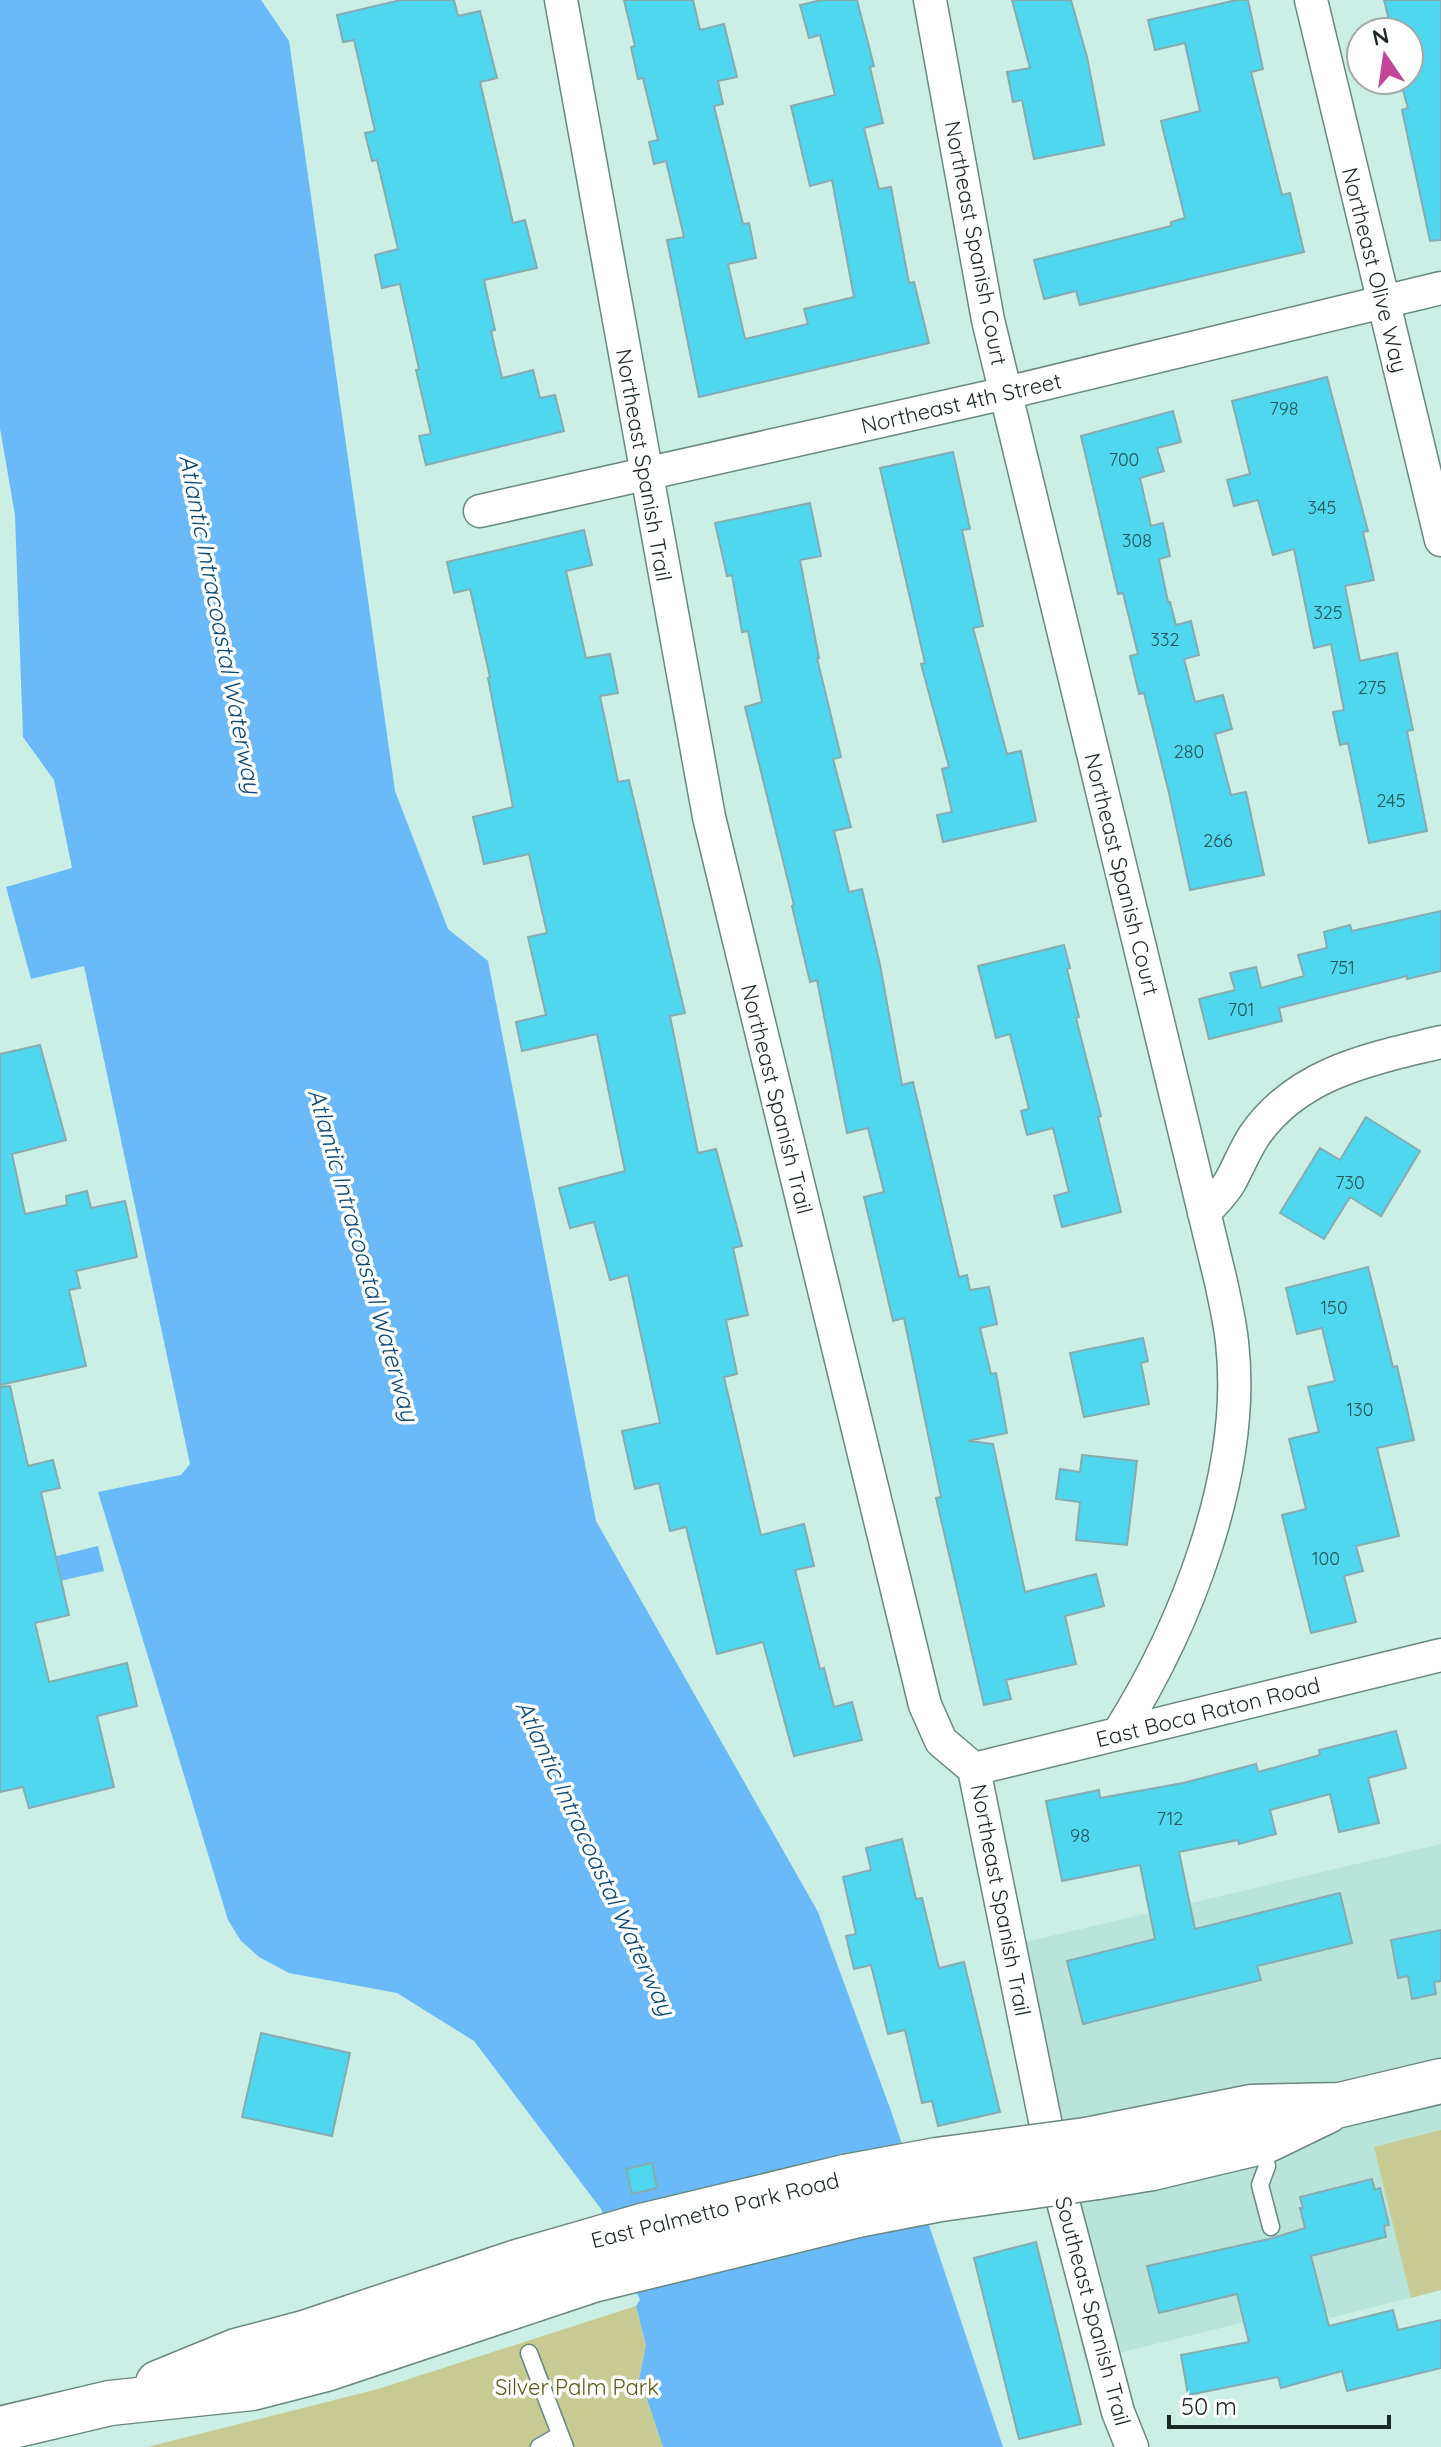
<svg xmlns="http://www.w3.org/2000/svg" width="1441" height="2447" font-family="Quicksand,sans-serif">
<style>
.built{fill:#b9e4d9}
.green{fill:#c7cb93}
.water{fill:#6ab9f8}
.building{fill:#4ed7ee;stroke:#88abb2;stroke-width:2}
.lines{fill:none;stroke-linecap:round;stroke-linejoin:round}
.service-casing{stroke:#688880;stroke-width:19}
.minor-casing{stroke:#688880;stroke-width:35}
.secondary-casing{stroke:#688880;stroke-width:47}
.service{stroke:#fff;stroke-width:16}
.minor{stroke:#fff;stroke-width:32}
.secondary{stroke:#fff;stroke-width:44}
.secondary-bridge-casing{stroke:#688880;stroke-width:47;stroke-linecap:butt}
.secondary-bridge{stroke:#fff;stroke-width:44}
.labels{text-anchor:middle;stroke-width:7;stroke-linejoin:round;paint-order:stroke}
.number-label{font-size:18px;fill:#275456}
.street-label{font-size:22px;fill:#1a2824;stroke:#fff}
.park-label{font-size:22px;fill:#5a5c15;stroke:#fff}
.water-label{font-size:24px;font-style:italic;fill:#0c4972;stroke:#fff}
</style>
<rect width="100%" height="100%" fill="#cbeee5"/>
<!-- built -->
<path class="built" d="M1441 1844V2290L1330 2318 1323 2303 1085 2361 996 1949Z"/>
<!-- green -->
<path class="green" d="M1441 2130V2290L1411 2298 1374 2147Z
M636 2306 646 2345 638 2385 646 2396 663 2447H147L378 2389Z"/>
<!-- water -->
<path class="water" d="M0 0H261L289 41 395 791 448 929 488 961 596 1521 818 1912 891 2111 1003 2447H663L646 2396 638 2385 646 2345 636 2306 640 2300 601 2209 474 2041 397 1993 289 1973 259 1957 241 1941 228 1920 98 1492 181 1475 190 1464 84 966 31 979 6 887 72 868 54 780 23 737 15 515 0 428Z
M98 1546 104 1571 42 1585 36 1561Z"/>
<!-- building -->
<path class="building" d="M401 0H454L458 16 480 11 497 78 480 82 513 223 525 220 537 268 484 280 495 330 491 331 502 378 533 370 540 398 555 395 564 431 426 465 419 436 431 434 416 370 419 369 400 284 382 288 375 255 398 249 377 160 372 161 365 133 375 131 354 40 343 42 337 15Z
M624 0H693L700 30 724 24 737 77 718 81 723 104 714 106 743 224 749 223 756 258 728 264 745 339 808 324 804 309 854 297 832 180 810 186 791 106 835 95 820 35 809 38 800 5 822 0H857L874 66 870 67 883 123 864 128 879 189 891 187 909 283 914 282 929 343 699 397 667 240 684 237 666 161 654 164 649 142 658 140 643 78 638 79 631 47 635 46Z
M1012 0H1071L1087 57 1104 145 1034 159 1022 100 1013 102 1007 72 1030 68Z
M1237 0H1248L1263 69 1251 72 1282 195 1290 193 1304 252 1080 305 1076 291 1044 299 1034 260 1171 226V222L1185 218 1161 121 1200 111 1185 43 1155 50 1148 20Z
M1384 0H1441V240L1430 241 1402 110 1408 108 1400 80H1409V32H1392Z
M1327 377 1368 531 1363 532 1374 580 1345 586 1360 661 1397 653 1413 730 1407 731 1427 831 1369 843 1348 743 1340 745 1333 712 1344 710 1331 644 1314 648 1294 549 1273 555 1258 500 1234 506 1227 480 1250 474 1232 401Z
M1173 411 1181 442 1157 448 1164 471 1140 478 1151 526 1163 523 1170 556 1159 559 1168 602H1170L1176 625 1191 621 1199 655 1184 659 1195 702 1223 695 1232 729 1215 734 1231 795 1246 792 1264 875 1190 890 1169 793 1144 693 1139 694 1130 656 1138 654 1123 593 1118 594 1081 436Z
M953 452 970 529 962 530 983 626 973 628 1007 754 1021 751 1036 821 943 842 937 815 952 812 942 769 949 767 921 664 925 663 880 468Z
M810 503 821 556 800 560 819 658H817L841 757 833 759 851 827 834 831 849 892 862 889 880 965 902 1085 913 1082 959 1277 967 1275 970 1290 989 1287 997 1324 980 1328 991 1374 996 1373 1007 1433 968 1441 993 1444 1025 1592 1096 1574 1104 1606 1065 1616 1076 1664 1006 1680 1011 1699 984 1705 936 1498 941 1497 904 1318 893 1321 864 1197 884 1192 868 1128 847 1133 817 980 810 982 792 906 794 905 745 707 762 702 748 631 742 632 732 575 727 576 715 523Z
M584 530 592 565 566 571 586 658 610 654 618 693 600 696 618 782 629 780 685 1013 670 1016 698 1153 716 1149 742 1246 733 1248 748 1315 726 1320 737 1374 724 1377 761 1535 804 1524 814 1566 795 1570 820 1669 824 1668 834 1707 852 1702 862 1740 794 1756 763 1642 717 1654 686 1527 670 1531 659 1483 635 1489 622 1431 660 1423 628 1275 610 1280 594 1222 570 1228 559 1188 625 1171 597 1034 522 1051 516 1022 546 1015 528 937 547 933 529 854 484 864 473 817 513 807 488 678 490 677 470 589 454 593 447 562Z
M1441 911V971L1407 979V976L1279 1008 1282 1021 1209 1039 1199 999 1235 990 1230 973 1256 967 1261 988 1304 976 1298 955 1327 948 1324 932 1350 925 1352 931Z
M1064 945 1070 968 1067 969 1079 1017 1076 1018 1101 1116 1098 1117 1121 1212 1062 1227 1054 1196 1069 1192 1053 1128 1027 1135 1021 1111 1029 1109 1010 1034 996 1038 978 966Z
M40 1045 66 1140 12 1154 25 1214 67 1205 66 1196 87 1191 91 1208 125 1201 137 1257 76 1271 80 1288 69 1290 86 1366 0 1385V1054Z
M1366 1117 1420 1151 1381 1216 1350 1197 1324 1239 1280 1213 1320 1148 1340 1160Z
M1368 1267 1393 1367 1397 1366 1414 1440 1377 1448 1399 1536 1356 1546 1363 1571 1344 1576 1356 1622 1311 1633 1282 1515 1306 1509 1289 1439 1319 1432 1308 1387 1335 1381 1322 1328 1297 1334 1286 1288Z
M1143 1338 1148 1361 1141 1363 1149 1404 1084 1417 1070 1353Z
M10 1386 28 1466 53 1460 60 1488 41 1492 69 1615 35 1623 49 1682 127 1663 137 1706 97 1716 114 1787 29 1808 23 1787 0 1792V1387Z
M1082 1455 1137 1461 1127 1545 1076 1540 1080 1502 1056 1499 1060 1469 1080 1472Z
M1396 1731 1406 1768 1368 1778 1379 1823 1339 1832 1330 1794 1270 1810 1276 1834 1239 1844 1238 1840 1179 1852 1195 1929 1340 1893 1352 1943 1257 1966 1261 1980 1083 2024 1067 1961 1155 1939 1140 1865 1062 1881 1046 1801 1099 1790 1100 1798 1183 1783 1256 1764 1258 1772 1320 1755 1319 1750Z
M902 1839 916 1899 922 1898 939 1968 964 1962 1000 2112 938 2126 932 2101 922 2103 905 2030 888 2034 871 1965 854 1969 846 1936 856 1934 843 1877 871 1870 866 1848Z
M1441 1930V1981L1434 1982 1436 1994 1412 1999 1408 1976 1398 1978 1391 1940Z
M261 2033 350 2053 332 2136 242 2117Z
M652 2163 657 2188 632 2194 626 2169Z
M1372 2179 1375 2190 1380 2188 1389 2225 1384 2226 1386 2237 1311 2256 1329 2326 1393 2310 1398 2330 1441 2320V2368L1347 2391 1342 2371 1281 2388 1278 2377 1188 2395 1181 2355 1249 2342 1237 2294 1159 2313 1147 2266 1273 2238 1305 2228 1300 2208H1303L1300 2197Z
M1036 2242 1081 2424 1019 2439 974 2258Z"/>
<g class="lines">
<!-- service casing -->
<g class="service-casing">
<path id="service" d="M1262 2144 1267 2166 1260 2185 1271 2227
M529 2353 565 2447
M539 2447 560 2435"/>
</g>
<!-- minor casing -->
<g class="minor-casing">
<path id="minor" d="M561 0 709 817 925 1705 941 1741 974 1769 1056 2175 1118 2412 1132 2447
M930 0 988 320 1221 1282C1225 1301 1230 1322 1232 1342 1247 1472 1186 1626 1118 1734
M1311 0 1441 540
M480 511 1006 393 1441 288
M1204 1213C1213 1203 1225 1192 1231 1180 1239 1165 1245 1150 1254 1136 1298 1072 1371 1059 1441 1042
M974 1769 1441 1655"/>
</g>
<!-- secondary casing -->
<g class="secondary-casing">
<path id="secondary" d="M1086 2140 1251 2107 1340 2105 1441 2081
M1097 2177 1152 2168 1265 2141 1327 2111
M158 2383 236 2351 304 2333 514 2263 642 2226 845 2177
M0 2429 110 2403 252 2388 326 2369 593 2280 858 2215"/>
</g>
<!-- service -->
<use href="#service" class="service"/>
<!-- minor -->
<use href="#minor" class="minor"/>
<!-- secondary -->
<use href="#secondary" class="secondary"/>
<!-- secondary-bridge casing -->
<g class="secondary-bridge-casing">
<path id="secondary-bridge" d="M845 2177 937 2160 1086 2140
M858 2215 941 2199 1097 2177"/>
</g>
<!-- secondary-bridge -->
<use href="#secondary-bridge" class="secondary-bridge"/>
</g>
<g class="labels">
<!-- number labels -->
<g class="number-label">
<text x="1284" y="415">798</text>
<text x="1124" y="466">700</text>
<text x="1322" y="514">345</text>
<text x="1137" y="547">308</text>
<text x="1328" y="619">325</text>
<text x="1165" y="646">332</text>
<text x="1372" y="694">275</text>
<text x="1189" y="758">280</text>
<text x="1391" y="807">245</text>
<text x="1218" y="847">266</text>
<text x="1342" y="974">751</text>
<text x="1241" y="1016">701</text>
<text x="1350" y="1189">730</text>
<text x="1334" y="1314">150</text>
<text x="1360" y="1416">130</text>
<text x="1326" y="1565">100</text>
<text x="1170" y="1825">712</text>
<text x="1080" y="1842">98</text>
</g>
<!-- street labels -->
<g class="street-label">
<text transform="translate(976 243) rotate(79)" y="8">Northeast Spanish Court</text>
<text transform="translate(1375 270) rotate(76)" y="8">Northeast Olive Way</text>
<text transform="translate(961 403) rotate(-13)" y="8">Northeast 4th Street</text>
<text transform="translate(644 465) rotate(80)" y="8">Northeast Spanish Trail</text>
<text transform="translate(1122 874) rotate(76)" y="8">Northeast Spanish Court</text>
<text transform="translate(777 1099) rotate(76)" y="8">Northeast Spanish Trail</text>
<text transform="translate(1208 1712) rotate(-14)" y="8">East Boca Raton Road</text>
<text transform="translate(1001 1900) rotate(79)" y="8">Northeast Spanish Trail</text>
<text transform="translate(715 2210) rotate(-14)" y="8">East Palmetto Park Road</text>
<text transform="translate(1093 2311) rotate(75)" y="8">Southeast Spanish Trail</text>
</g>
<!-- park labels -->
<g class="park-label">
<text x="577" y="2395">Silver Palm Park</text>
</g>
<!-- water labels -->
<g class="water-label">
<text transform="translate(220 624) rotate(79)" y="8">Atlantic Intracoastal Waterway</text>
<text transform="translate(363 1255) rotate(74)" y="8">Atlantic Intracoastal Waterway</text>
<text transform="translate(595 1858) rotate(65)" y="8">Atlantic Intracoastal Waterway</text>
</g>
</g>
<!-- north arrow -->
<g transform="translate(1385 56) rotate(347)"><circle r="38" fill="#ffffff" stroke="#a3a9a7" stroke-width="2"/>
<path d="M0-6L14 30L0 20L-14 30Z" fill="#c24697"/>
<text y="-12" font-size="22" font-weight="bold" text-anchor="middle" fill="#1a2824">N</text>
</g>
<!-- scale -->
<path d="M1169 2415v12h220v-12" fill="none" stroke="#1a2824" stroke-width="4"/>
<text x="1181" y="2415" font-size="24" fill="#1a2824" stroke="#ffffff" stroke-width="6" paint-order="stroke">50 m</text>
</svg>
